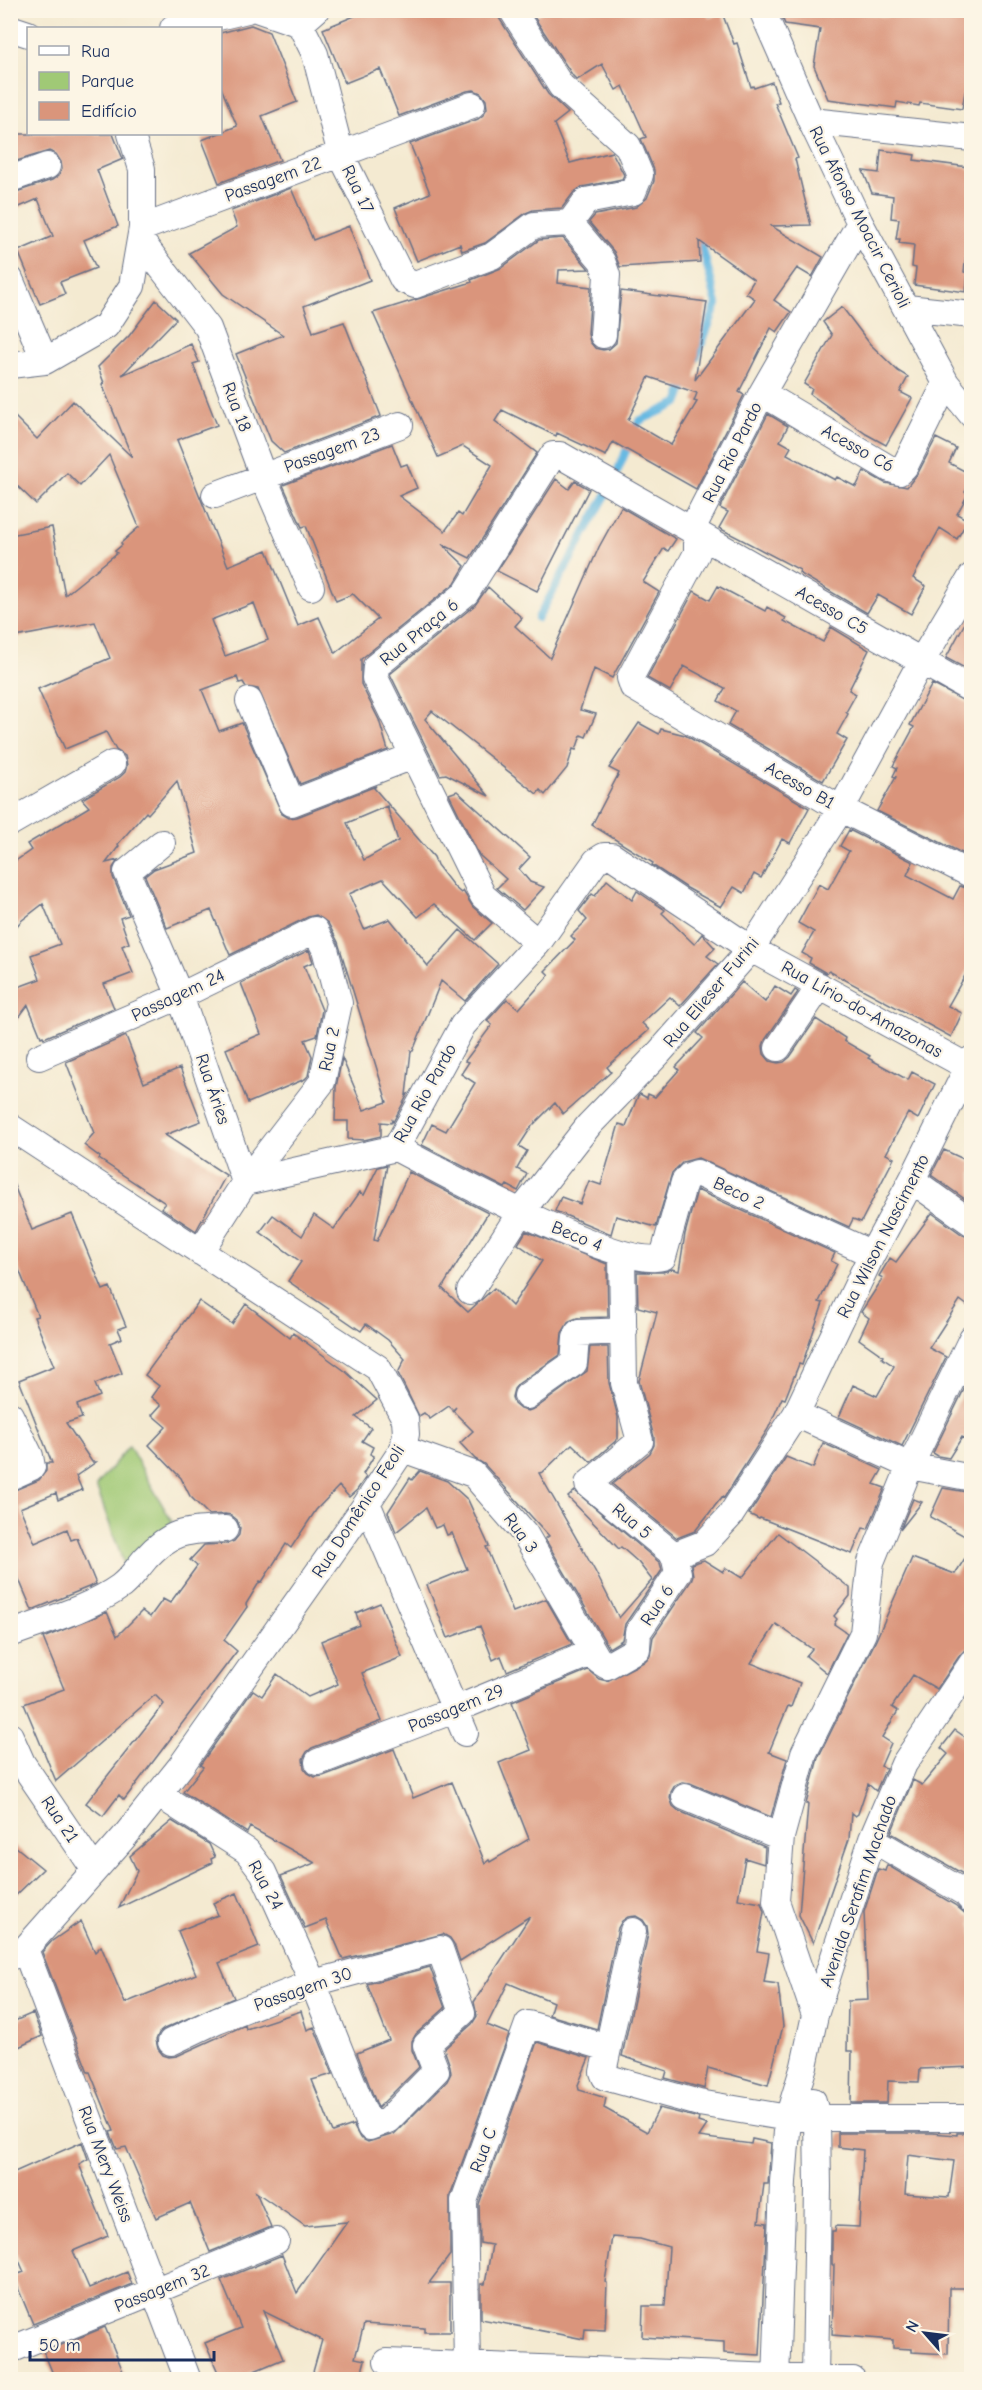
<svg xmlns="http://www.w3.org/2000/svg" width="982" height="2390" font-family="'Comic Neue',sans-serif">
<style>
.green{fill:#a0c976;stroke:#5e7c6a;stroke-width:1.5}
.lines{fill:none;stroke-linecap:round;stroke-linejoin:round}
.stream{stroke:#67b9e2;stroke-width:8}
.building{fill:#da957b;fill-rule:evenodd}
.minor-casing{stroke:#677086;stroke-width:28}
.minor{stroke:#fff;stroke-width:26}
.labels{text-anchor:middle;stroke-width:4.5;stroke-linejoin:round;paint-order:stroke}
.street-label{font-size:18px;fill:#1b2f5e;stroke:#fcf5e5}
</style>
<rect width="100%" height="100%" fill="#fcf5e5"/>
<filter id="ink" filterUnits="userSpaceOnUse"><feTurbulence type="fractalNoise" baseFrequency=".0167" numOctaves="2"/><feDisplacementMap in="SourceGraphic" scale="12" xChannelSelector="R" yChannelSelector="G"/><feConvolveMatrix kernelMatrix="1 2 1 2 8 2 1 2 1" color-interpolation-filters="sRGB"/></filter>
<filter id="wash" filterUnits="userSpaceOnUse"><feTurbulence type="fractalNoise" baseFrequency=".008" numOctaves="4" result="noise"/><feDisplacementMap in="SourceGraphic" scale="24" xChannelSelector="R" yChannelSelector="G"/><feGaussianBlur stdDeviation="1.35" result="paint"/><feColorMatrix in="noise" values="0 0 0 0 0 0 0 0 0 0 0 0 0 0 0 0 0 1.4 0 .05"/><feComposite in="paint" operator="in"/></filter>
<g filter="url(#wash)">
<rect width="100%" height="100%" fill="#f4ead1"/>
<!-- green -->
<path class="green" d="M129 1446 172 1522 126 1570 96 1486Z"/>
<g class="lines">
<!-- stream -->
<path class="stream" d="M696 358 717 304 700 238V232
M538 618 611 486 639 421 678 403 687 380"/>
</g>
<g id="blocks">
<!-- building -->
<path class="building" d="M369 10H497L499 18 548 94 568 113 554 124 570 163 612 152 624 175 622 179 582 187 574 192 562 208 533 210 526 213 485 243 462 251 460 244 417 261 395 208 430 193 410 144 478 119 483 115 487 108 486 100 481 93 474 90 467 91 399 116 380 69 345 83 323 29Z
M545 10H706L709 18 722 13 734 44 737 43 751 87 753 86 754 88 772 82 779 102 775 103 798 158 795 159 811 225 771 226 823 257 812 277 797 268 774 300 791 312 777 332 771 328 739 392 744 395 696 489 613 442 606 456 557 433 556 436 502 410 495 421 537 453 470 558 442 544 465 566 455 583 361 659V684L379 720 388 750 300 784 258 689 246 687 243 682 239 683 237 677 202 690 219 731 242 723 282 814 289 818 297 817 376 786 374 788 434 857 437 865 454 887 461 893 463 891 473 907 492 923 475 940 434 904 418 917 383 879 349 894 364 929 390 919 428 966 460 930 498 964 465 1001 441 981 413 1051H411L406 1095 408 1094 393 1122 392 1120 391 1123 381 1122V1136L364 1140 348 1139V1121H335L336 1087 342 1058 364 1110 387 1102 338 942 328 923 316 915 308 917 230 955 211 910 167 928 145 876 154 869 197 853 177 781 148 814 146 812 118 844 119 846 106 863 118 860 113 868V877L129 915 120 918 129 943 122 946 133 973 104 984 114 1008 44 1038 43 1036 41 1037 28 1005 10 1029V990L40 979 31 955 60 944 43 904 21 921 10 934V865L31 850 27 844 89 807 82 799 120 777 125 772 127 765 125 756 116 750 106 732 65 749 38 689 110 658 95 622 10 638V590L15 589 10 567V535L52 527 65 595 117 553 115 551 122 545 121 543 139 527 109 455 80 486 67 473 36 504 10 479V412L37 439 73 401 132 457 102 384 104 383 98 367 129 336 156 300 176 319 122 375 191 344 199 362 193 364 217 425 177 440 228 566 267 550 298 626 319 617 335 653 378 619 353 594 336 601 306 526 302 527 283 485 392 444 401 466 407 464 417 488 399 496 445 531 458 513 462 516 492 465 463 446 438 457 373 313 472 282 471 280 501 268 539 240 563 238 589 269 559 270 558 283 591 287 588 334 590 342 595 348 603 350 609 349 616 343 621 291 707 302 695 380 755 299 746 293 754 280 699 241 700 262 620 267 614 252 589 222 595 215 636 207 647 198 654 181V170L641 139 646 137 623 86 616 90 602 64 577 80 573 76 534 17ZM649 377 697 393 694 401 697 402 671 445 628 420ZM254 603 268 640 225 656 211 620ZM387 806 398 841 364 860 347 823Z
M779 10H846L887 17 888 10H972V93L965 92 962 109 920 103 919 106 897 102 896 108 828 99 814 66 820 29 785 24Z
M251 25 269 32 297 102 262 116 280 160 219 183 202 140 237 126 220 85V33Z
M10 134H113L123 159 97 170 118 226 84 240 96 268 60 282 65 294 40 304 18 251 53 236 38 199 10 211V194L52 180 59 175 62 169 61 162 56 154 49 151 10 163Z
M881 150 915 155 914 160 968 167V169L972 170V228H969L964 272 968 273 966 292 914 285 916 268 912 267 914 245 899 243 900 239H896L899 219 891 218 893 196 872 193 863 171 879 173Z
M291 188 313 240 349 226 370 280 304 306 313 332 344 322 381 416 284 453 271 441 236 354 283 335 223 294 189 253 237 227 231 211Z
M842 307 870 344 898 371 908 377 900 392 912 398 886 445 866 434 810 394 812 389 804 384 832 335 823 322Z
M768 414 788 426 780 441 791 447 787 454 835 480 837 477 856 487 864 471 885 483 907 487 918 473 936 438 956 448 949 463 972 475V480L965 492 968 494 957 514 968 520 957 539 940 528 913 578 926 586 911 614 878 595 867 613 799 573 800 570 719 528 728 512 720 508 721 505Z
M556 479 569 489 575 481 589 489 537 591 497 571Z
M621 507 676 539 668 551 664 548 643 582 659 592 612 678 594 669 580 710 596 714 586 737 581 735 576 750 573 749 567 768 545 795 540 790 537 794 432 711 425 719 489 796 446 774 440 775 390 674 475 605 488 587 522 618 515 626 550 658 599 547Z
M718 586 765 611 767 607 786 618 784 621 823 642 831 627 869 650 849 690 856 694 846 712 848 714 837 734 847 740 823 781 728 725 736 711 718 701 725 688 684 666 670 691 647 678 694 591 710 600Z
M972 610V672L946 658Z
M932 684 972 705V858L877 811 896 777 893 776 897 768 893 766 914 727 910 725Z
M639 723 659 734 661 729 685 735 809 808 790 843 782 839 761 878 754 874 744 893 734 887 721 907 687 888 652 865 653 863 592 825 619 773 609 768Z
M457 791 530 857 519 869 530 882 544 887 523 910 497 888 506 879 479 855 449 794Z
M849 830 913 862 907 875 953 899 960 886 972 890V963L948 1006 962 1013 951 1037 829 971 826 973 809 963 811 958 802 953 814 932 798 923 819 884 828 889 849 851 840 846Z
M607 880 632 900 637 891 665 910 662 913 694 944 702 934 715 948 707 956 718 964 680 1006 670 997 642 1023 649 1030 607 1067 611 1072 563 1114 555 1103 532 1126 519 1146 527 1151 517 1169 527 1174 518 1191 507 1185 505 1188 422 1145 432 1124 446 1131 475 1083 461 1074 469 1062 465 1061 492 1025 487 1021 507 999 519 1009 549 975 545 971 575 940 571 936 587 920 579 911 592 894 595 896Z
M309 950 313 962 304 966 322 1010 317 1036 305 1040 312 1056 308 1076 305 1079 248 1103 226 1049 261 1034 241 983Z
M742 982 765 1002 775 986 791 996 795 990 798 992 765 1040 763 1046 764 1054 770 1061 778 1063 784 1062 790 1057 816 1019 845 1038 844 1041 870 1056 868 1058 908 1080 912 1072 935 1084 918 1119 908 1113 886 1154 894 1158 861 1222 853 1219 849 1227 698 1158 683 1162 672 1173 656 1227 616 1216 611 1234 555 1211 561 1197 580 1204 589 1181 601 1185 619 1124 626 1126 638 1096 640 1094 647 1098 648 1094 655 1097 679 1070 676 1067 703 1038 697 1033Z
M126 1036 144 1083 180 1068 201 1121 165 1135 226 1175 196 1231 161 1208 165 1203 99 1159 100 1157 84 1145 94 1133 66 1062Z
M944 1150 972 1163V1204L931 1175Z
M387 1165 374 1240 377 1241 409 1172 488 1213 442 1288 468 1312 494 1288 512 1306 542 1261 518 1244 526 1231 607 1264 608 1317 577 1318 569 1321 562 1333 560 1355 518 1384 514 1389 512 1397 514 1404 520 1409 528 1411 536 1408 587 1371 590 1347H608L609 1383 618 1417V1439L591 1462 572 1444 543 1472 539 1473 595 1571 619 1618 652 1580 638 1562 621 1547 619 1549 568 1497 575 1491 660 1563 662 1570 625 1624 622 1640 609 1648 545 1539 549 1536 484 1464 475 1459 460 1443 473 1431 453 1411 456 1407 453 1410 449 1406 430 1419 424 1413 419 1416 398 1373 405 1359 388 1340 366 1324 361 1331 288 1281 301 1262 260 1232 273 1215 302 1236 314 1215 334 1229 360 1192 364 1195 378 1167Z
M11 1178 32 1230 72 1214 103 1290 110 1287 126 1326 118 1329 122 1338 110 1343 122 1373 95 1384 100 1396 77 1405 82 1418 66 1423 92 1462H96L76 1476 82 1490 58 1500 56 1493 20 1508 35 1543 67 1529 71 1540 77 1538 96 1584 32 1610 10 1558V1492L39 1480 46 1471V1463H52L19 1380 54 1366 34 1317 38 1316 10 1248Z
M697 1190 835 1253 831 1261 837 1264 819 1302 823 1303 802 1365 799 1364 785 1399 782 1398 768 1429 724 1498 722 1497 695 1531 677 1538 612 1484 650 1453 654 1445V1437L639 1381 657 1312 638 1307 637 1272H663L672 1269 679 1271 685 1234Z
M932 1213 963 1235 972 1238V1309L960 1300 929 1348 946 1357 902 1446 839 1417 853 1385 877 1396 894 1366 882 1358 883 1356 859 1339 869 1318 861 1312 883 1278 879 1276 890 1258 896 1262Z
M199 1301 232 1324 246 1304 290 1338 293 1333 345 1371 377 1400 356 1417 371 1428 362 1441 373 1447 370 1454 374 1456 363 1474 366 1477 357 1490 349 1497 339 1486 316 1510 291 1548 286 1544 262 1582 260 1581 246 1604 247 1607 224 1640 237 1651 124 1800 119 1795 103 1816 86 1803 164 1704 155 1695 56 1781 24 1704 64 1689 43 1638 107 1612 117 1636 142 1611 150 1617 163 1599 170 1603 197 1566 190 1560 204 1545 226 1544 234 1541 239 1535 240 1528 237 1520 231 1515 225 1514 209 1515 190 1496 181 1478 149 1445 166 1427 152 1415 161 1405 151 1397 159 1386 145 1375Z
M972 1373V1443L962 1437 949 1458 938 1456 933 1453Z
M823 1443 882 1470 874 1484 885 1488 868 1529 863 1528 852 1554 760 1518 759 1519 749 1514 786 1457 813 1468Z
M420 1471 447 1481 468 1500 489 1546 486 1547 513 1612 546 1599 572 1644 507 1671 501 1656 493 1660 480 1626 448 1638 427 1585 467 1569 452 1533 447 1535 443 1525 435 1528 426 1508 396 1532 388 1512 410 1478 412 1480Z
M943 1488 972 1493V1540L930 1517Z
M913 1499 922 1502 900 1530Z
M778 1533 850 1588V1596L834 1616 837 1619 834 1624 847 1633 827 1673 806 1656 812 1649 776 1624 751 1663 800 1683 791 1707 788 1706 769 1752 787 1759 771 1817 690 1783 682 1782 675 1785 671 1792 670 1798 673 1806 679 1811 765 1847 764 1864 745 1858 738 1899 761 1903 764 1912 757 1951 769 1953 764 1982 778 1984 783 2026 768 2085 708 2068 704 2089 702 2088 665 2078 667 2071 622 2056 648 1934 647 1926 643 1920 636 1916 628 1917 622 1921 618 1928 597 2029 549 2015 553 2002 508 1983 487 2025 509 2034 450 2196V2255L429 2283H450V2332H424V2328L364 2324 355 2358 365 2360 360 2379 353 2377 348 2379H311L322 2340 263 2311 283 2359 247 2374 250 2379H221L205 2343 241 2328 221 2280 282 2255 297 2293 347 2222 305 2226 256 2192 271 2227 210 2252 190 2203 156 2218 126 2147 117 2149 110 2132 114 2131 90 2072H88L42 1952 52 1941 81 1921 95 1952 101 1946 125 2003 196 1974 178 1931 218 1915 213 1903 237 1893 259 1947 219 1963 234 1998 164 2029 159 2033 156 2040 158 2049 163 2055 169 2057 177 2056 245 2025 246 2029 301 2011 307 2030 314 2027 333 2074 312 2080 333 2132 353 2125 360 2138 368 2142 394 2134 447 2081 451 2073 450 2066 444 2049 472 2024 477 2016 474 2002 530 1916 460 1961 454 1944 450 1938 443 1934 343 1959 326 1920 305 1928 281 1876 315 1863 250 1827 247 1833 183 1792 203 1767 200 1765 253 1690 262 1696 277 1674 308 1697 338 1684 321 1641 360 1625 356 1613 380 1603 402 1657 362 1673 382 1721 312 1748 307 1752 303 1759 304 1768 308 1773 315 1777 323 1776 394 1749 413 1798 452 1782 485 1863 489 1860 490 1862 529 1839 499 1763 531 1750 512 1702 588 1670 599 1679 607 1681 644 1662 650 1656 653 1637 691 1581 693 1575 691 1564 704 1560 723 1572 726 1568 742 1578Z
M972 1547V1648L965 1650 960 1655 937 1689 913 1675 892 1707 898 1711 882 1737 891 1743 881 1766 886 1768 876 1791 868 1784 858 1814 855 1816 851 1813 849 1839 813 1943 799 1915 808 1804H806L818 1758 876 1640 912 1558 955 1574Z
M955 1730 972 1742V1879L891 1833 913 1780 922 1785 948 1754 941 1748Z
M172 1821 209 1844 215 1857 211 1859 212 1863 119 1908 137 1871 130 1856Z
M10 1842 43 1869 10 1901Z
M887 1865 955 1905 967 1915 972 1916V2067L920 2069 919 2082 888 2081 887 2103H851L852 2051H847L848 2001 868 2000 864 1912 878 1869 885 1871Z
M430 1967 445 2008 416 2034 412 2041V2050L419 2067 378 2108 357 2053 389 2040 367 1984Z
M33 2013 42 2036 10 2051V2023Z
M537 2042 589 2058 578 2085 579 2090 606 2098 604 2108 647 2132 659 2108 699 2118 698 2122 707 2125 699 2137 751 2144 752 2139 771 2143 768 2184H764L759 2222 767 2223 760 2355 724 2353V2342L642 2337 643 2306H665L669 2247 640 2239 612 2237 605 2282 607 2283 605 2330 585 2329 584 2339 481 2319V2284H485L492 2245 480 2243 479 2204Z
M838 2133H932L957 2135V2133H972V2288H949L948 2354 912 2352V2349L893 2348V2340L832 2335 834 2265H832V2231H835L836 2226 859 2227 863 2150 838 2147ZM908 2155 954 2161 949 2197 905 2194Z
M82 2142 88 2159 79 2164 108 2236 73 2251 89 2288 127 2272 132 2284 33 2324 13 2276 24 2272 10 2240V2174Z
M105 2327 126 2379H55L44 2352Z"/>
</g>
</g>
<g filter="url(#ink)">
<use href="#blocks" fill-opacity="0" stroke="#677086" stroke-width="1.5"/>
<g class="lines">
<!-- minor casing -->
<g class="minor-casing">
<path id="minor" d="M259 10 300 24
M512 10 561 86 628 146 640 175 633 192 586 201 570 223
M762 10 811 121 860 223 946 383 972 415
M300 24 315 54 341 155 403 280 415 285 492 256 534 225 570 223 602 261 607 275 603 335
M300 24 316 10
M10 28 28 34
M173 28 247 10
M811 121 972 138
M10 179 47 166
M142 228 472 105
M141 241 208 328 263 476 311 587
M10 279 45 361
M907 308 972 315
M10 365 45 361 106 326 132 286 142 228V169L131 134
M762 393 890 469 899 472 905 466 946 383
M215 495 400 425
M692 529 697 539V553L630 678 633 687 841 809 972 875
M692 529 762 393 860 223
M249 701 292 803 413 756
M10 823 112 764
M162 843 127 872 180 996 245 1182
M538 943 483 896 375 678 376 666 466 593 553 455H560L972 690
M778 1048 820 986
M39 1057 180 996 315 930 325 949 339 1003 322 1082 245 1182
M10 1127 378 1368 405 1419 406 1434 403 1449 367 1503 181 1766 125 1836 25 1949 10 1957
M396 1148C442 1172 620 1271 663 1257L684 1182 689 1176 697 1173 872 1254
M912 1180 972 1223
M200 1252 245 1182 396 1148 463 1025 538 943 596 861 604 856H612L751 949 968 1067
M622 1254 624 1383 640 1441 588 1484 674 1555 705 1543 730 1516 796 1414 872 1254 912 1180 972 1059
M470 1291 520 1213 589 1125 658 1054 751 949 841 809 921 662 972 576
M527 1396 574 1363 576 1338 578 1333 624 1331
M796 1414 910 1466 972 1478
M10 1415 30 1456 32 1467 10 1477
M403 1449 473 1474 525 1534 599 1661 607 1666 637 1649 638 1632 678 1573 674 1555
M367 1503 465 1733
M10 1634C47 1620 89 1609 121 1586 131 1578 138 1567 146 1558 173 1529 187 1531 225 1529
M10 1736 22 1763 94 1869
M318 1762 454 1710 593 1652
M158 1794 247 1851 263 1872 313 1983 370 2127 388 2120 436 2071 426 2045 462 2013 440 1949 313 1983 217 2020 171 2042
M685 1797 781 1837
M872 1839 965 1893 972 1901
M633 1931 603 2072 605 2077 699 2103 788 2118H972
M25 1949 188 2380
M815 2015 776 1901 781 1837 804 1753 863 1633 871 1562 910 1466 972 1338
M813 2101 817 2118 818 2187 815 2380
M15 2348 276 2241
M387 2362 853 2380
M467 2365 464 2201 528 2024 608 2048
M776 2380 783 2182 788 2118 804 2066 815 2015 872 1839 904 1764 972 1663"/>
</g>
<!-- minor -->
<use href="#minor" class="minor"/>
</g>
</g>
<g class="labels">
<!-- street labels -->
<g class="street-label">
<text transform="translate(273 179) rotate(-20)" y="6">Passagem 22</text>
<text transform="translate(358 189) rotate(64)" y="6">Rua 17</text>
<text transform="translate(860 217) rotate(63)" y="6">Rua Afonso Moacir Cerioli</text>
<text transform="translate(237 407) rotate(69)" y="6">Rua 18</text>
<text transform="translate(858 448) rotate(29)" y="6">Acesso C6</text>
<text transform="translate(332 450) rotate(-20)" y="6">Passagem 23</text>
<text transform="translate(732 452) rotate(-63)" y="6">Rua Rio Pardo</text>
<text transform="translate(832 610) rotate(30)" y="6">Acesso C5</text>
<text transform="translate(419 632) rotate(-39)" y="6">Rua Praça 6</text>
<text transform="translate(800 785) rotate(30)" y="6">Acesso B1</text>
<text transform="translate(711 992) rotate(-50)" y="6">Rua Elieser Furini</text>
<text transform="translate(178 995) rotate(-25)" y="6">Passagem 24</text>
<text transform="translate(862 1009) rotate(29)" y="6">Rua Lírio-do-Amazonas</text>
<text transform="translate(329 1049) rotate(-78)" y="6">Rua 2</text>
<text transform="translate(213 1089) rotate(71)" y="6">Rua Áries</text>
<text transform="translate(425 1093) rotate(-61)" y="6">Rua Rio Pardo</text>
<text transform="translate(739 1193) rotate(25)" y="6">Beco 2</text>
<text transform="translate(577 1236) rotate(22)" y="6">Beco 4</text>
<text transform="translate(883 1236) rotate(-63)" y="6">Rua Wilson Nascimento</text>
<text transform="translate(358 1511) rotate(-57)" y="6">Rua Domênico Feoli</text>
<text transform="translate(632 1521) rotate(40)" y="6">Rua 5</text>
<text transform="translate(521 1533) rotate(54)" y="6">Rua 3</text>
<text transform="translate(657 1605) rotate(-56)" y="6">Rua 6</text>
<text transform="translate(456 1708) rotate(-22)" y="6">Passagem 29</text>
<text transform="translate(60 1819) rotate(56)" y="6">Rua 21</text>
<text transform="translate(266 1885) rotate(61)" y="6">Rua 24</text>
<text transform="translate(858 1891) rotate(-71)" y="6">Avenida Serafim Machado</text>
<text transform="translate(303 1989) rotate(-19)" y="6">Passagem 30</text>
<text transform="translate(483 2150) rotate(-70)" y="6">Rua C</text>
<text transform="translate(106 2164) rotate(69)" y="6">Rua Mery Weiss</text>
<text transform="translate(162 2288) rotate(-22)" y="6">Passagem 32</text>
</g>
</g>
<!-- margin -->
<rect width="982" height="2390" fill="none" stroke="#fcf5e5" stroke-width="36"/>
<!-- legend -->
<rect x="27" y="27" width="195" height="108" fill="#fcf5e5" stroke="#a2a6af" stroke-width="1.5"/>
<rect x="39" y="46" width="30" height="9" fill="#ffffff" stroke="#a2a6af" stroke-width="1.5"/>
<text x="81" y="57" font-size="18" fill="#1b2f5e">Rua</text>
<rect x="39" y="72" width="30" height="18" fill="#a0c976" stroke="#a2a6af" stroke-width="1.5"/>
<text x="81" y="87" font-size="18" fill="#1b2f5e">Parque</text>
<rect x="39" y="102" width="30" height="18" fill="#da957b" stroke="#a2a6af" stroke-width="1.5"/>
<text x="81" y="117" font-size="18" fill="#1b2f5e">Edifício</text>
<!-- north arrow -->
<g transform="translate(925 2333) rotate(298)" stroke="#fcf5e5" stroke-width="4.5" paint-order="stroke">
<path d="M0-4.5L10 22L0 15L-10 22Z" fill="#1b2f5e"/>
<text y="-9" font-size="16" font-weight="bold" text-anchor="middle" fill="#1b2f5e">N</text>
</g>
<!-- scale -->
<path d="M30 2351v9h184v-9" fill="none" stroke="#1b2f5e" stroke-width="3"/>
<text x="39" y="2351" font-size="18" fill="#1b2f5e" stroke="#fcf5e5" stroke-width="4.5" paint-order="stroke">50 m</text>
</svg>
